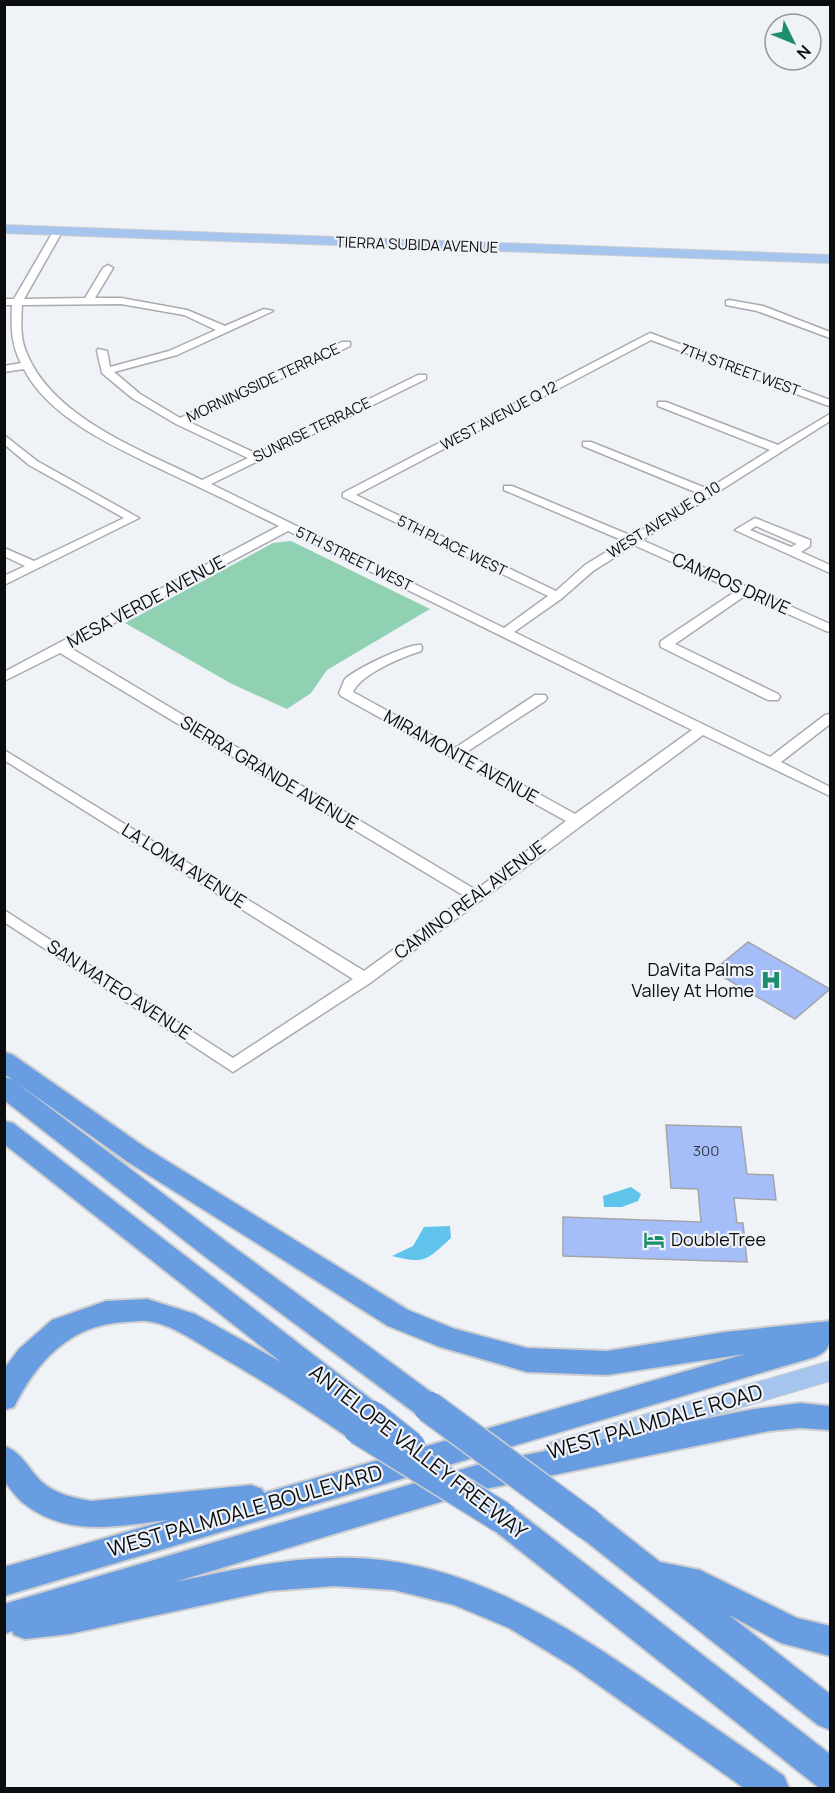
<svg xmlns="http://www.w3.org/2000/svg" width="835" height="1793" font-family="Manrope,sans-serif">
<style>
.green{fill:#91d1b3}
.water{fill:#5fc3ec}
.building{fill:#a5bdf8;stroke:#a3a5a9;stroke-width:1.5}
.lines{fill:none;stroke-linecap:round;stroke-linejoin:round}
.minor-casing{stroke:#a9abb0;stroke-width:3}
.major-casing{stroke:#cececf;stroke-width:2}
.highway-casing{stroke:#cececf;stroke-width:4}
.minor{fill:#fff;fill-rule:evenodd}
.major{fill:#a5c4ee;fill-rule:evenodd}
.highway{fill:#699de2;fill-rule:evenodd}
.highway-bridge-casing{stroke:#cececf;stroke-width:34;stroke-linecap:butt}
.highway-bridge{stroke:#699de2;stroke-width:31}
.labels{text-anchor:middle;stroke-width:4.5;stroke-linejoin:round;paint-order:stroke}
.far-street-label{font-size:15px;fill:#0b0c0d;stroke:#eff2f7}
.number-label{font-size:15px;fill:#323848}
.street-label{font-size:18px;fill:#0b0c0d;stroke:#eff2f7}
.poi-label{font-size:18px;fill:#0b0c0d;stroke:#eff2f7;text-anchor:end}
.near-street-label{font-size:21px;fill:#0b0c0d;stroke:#eff2f7}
</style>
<rect width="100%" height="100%" fill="#eff2f7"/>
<!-- green -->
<path class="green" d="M291 541 430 609 327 670 311 693 287 709 232 684 125 623 273 543Z"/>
<!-- water -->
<path class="water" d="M631 1187 641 1194 638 1201 622 1207H604L603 1196Z
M450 1226 451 1238C426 1261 425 1264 392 1256L413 1246 424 1227Z"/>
<!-- building -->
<path class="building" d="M748 942 830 989 795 1019 713 971Z
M666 1125 741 1127 747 1174 773 1175 776 1200 734 1198 737 1223H743L747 1262 563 1256V1217L701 1222 698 1189 671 1188Z"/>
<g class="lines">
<!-- minor casing -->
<g class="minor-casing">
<path id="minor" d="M54 230 62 232 24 299 85 298 103 268 108 265 113 268 95 298H121L187 310 225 326 264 309 273 311 177 355 114 372 140 394 180 418 342 342H350V346L189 422 257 454 418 375H426V379L211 484 504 628 548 596 343 497V493L650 333 830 400V406L826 405 651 340 356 495 556 591 585 565 624 541 504 490V486H512L632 536 700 494 583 446V442H591L708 489 770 450 658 406V402H666L778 445 830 414V421L642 540 830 624V632L826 631 746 595 675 644 778 694 780 697 778 700H768L661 647 660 644 661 641 736 591 634 545 593 571 561 599 514 632 770 757 825 715 830 714V724L781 762 830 787V796L703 735 370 983 233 1072 4 922V910L233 1058 353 979 4 760V750L364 971 466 897 60 653 4 681V672L279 526C244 509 210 492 175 476 125 451 51 422 24 369L4 372V366L21 363C11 344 11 326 12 305H4V299H14ZM121 304 184 315 216 330 169 351 110 367 107 351 98 349 97 351 102 373 132 398 176 424 248 458 202 480C144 451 54 419 27 354 20 339 21 322 22 305ZM288 531 692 730 575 814 465 753 545 701 547 698 545 695H535L455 748 353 692C361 674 402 657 421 651L422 648 421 645C408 643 354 670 345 679 343 683 341 689 339 693L341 696 566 821 476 890 69 647Z
M729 300 763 306 830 332V338L757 311 726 305V301Z
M4 435 37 461 139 518 4 585V576L25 566 4 556V548L34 561 124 518 29 465 4 444Z
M755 518 810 540V546L801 552 830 565V573L735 530ZM756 526 797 544 791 547 750 530Z"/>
</g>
<!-- major casing -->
<g class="major-casing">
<path id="major" d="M4 225 830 255V263L4 233Z
M830 1361V1381L557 1462 548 1459 544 1451 548 1443 557 1440Z"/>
</g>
<!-- highway casing -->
<g class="highway-casing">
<path id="highway" d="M4 1052 13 1055 146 1148 408 1310 455 1329 527 1348 607 1351 725 1332 830 1321C832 1337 832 1351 815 1357L4 1596V1567L168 1520C117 1526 67 1538 23 1503 16 1497 10 1488 4 1481V1446C22 1452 29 1470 42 1482 55 1494 74 1498 91 1501L251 1485 262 1489 264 1493 745 1354 607 1375 527 1372 440 1347 388 1326 128 1162 17 1083 228 1243 439 1398 444 1407 439 1416 429 1419 419 1416 208 1259 4 1100V1077L12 1079 4 1074Z
M4 1121 13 1123 381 1407 386 1416 381 1425 373 1428 369 1438 359 1442 349 1438C304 1407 260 1379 213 1352 193 1340 171 1324 147 1321 140 1320 131 1322 124 1322 70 1325 37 1361 14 1407L4 1410V1369L19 1349 52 1320 106 1301 147 1299 195 1314 281 1362 4 1144Z
M800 1403 830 1406V1430L800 1428 769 1431 480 1490 175 1582C227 1571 279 1559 333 1558 457 1554 563 1622 660 1690 702 1719 743 1747 784 1776L789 1788H744L573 1667 509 1628 454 1605 394 1590 334 1586 269 1591 69 1634 25 1639 14 1635 12 1631 4 1634V1604L480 1464 754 1409Z
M501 1503 512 1507 830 1754V1788L818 1787 490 1527 486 1517 490 1507Z
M589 1511 600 1515 660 1562 700 1570 797 1618 830 1626V1656L781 1643 729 1615 830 1694V1730L818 1725 578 1535 574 1525 578 1515Z"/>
</g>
<!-- minor -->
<use href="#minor" class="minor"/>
<!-- major -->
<use href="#major" class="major"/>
<!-- highway -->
<use href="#highway" class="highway"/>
<!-- highway-bridge casing -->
<g class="highway-bridge-casing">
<path id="highway-bridge" d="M429 1407 589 1525
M371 1416 410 1447
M359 1429 501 1517"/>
</g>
<!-- highway-bridge -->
<use href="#highway-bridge" class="highway-bridge"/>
</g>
<!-- icons -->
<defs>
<g id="hospital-bare" transform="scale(1.62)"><path d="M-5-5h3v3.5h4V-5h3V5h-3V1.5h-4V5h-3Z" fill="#1c8e6f" stroke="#eff2f7" stroke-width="2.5" paint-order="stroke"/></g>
<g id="hotel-bare" transform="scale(1.62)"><path d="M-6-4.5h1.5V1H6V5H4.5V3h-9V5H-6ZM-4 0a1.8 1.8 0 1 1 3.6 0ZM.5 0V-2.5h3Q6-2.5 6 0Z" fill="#1c8e6f" stroke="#eff2f7" stroke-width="2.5" paint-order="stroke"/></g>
</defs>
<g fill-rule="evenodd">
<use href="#hospital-bare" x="771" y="980"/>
<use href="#hotel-bare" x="654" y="1240"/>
</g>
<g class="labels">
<!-- far-street labels -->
<g class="far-street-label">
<text transform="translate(417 245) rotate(2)" y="5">TIERRA SUBIDA AVENUE</text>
<text transform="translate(740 370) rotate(20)" y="5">7TH STREET WEST</text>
<text transform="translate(263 383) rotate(-25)" y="5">MORNINGSIDE TERRACE</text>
<text transform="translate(499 416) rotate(-28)" y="5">WEST AVENUE Q 12</text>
<text transform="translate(312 430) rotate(-26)" y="5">SUNRISE TERRACE</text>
<text transform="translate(664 520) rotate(-32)" y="5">WEST AVENUE Q 10</text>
<text transform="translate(452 546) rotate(26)" y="5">5TH PLACE WEST</text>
<text transform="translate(354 559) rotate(26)" y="5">5TH STREET WEST</text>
</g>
<!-- number labels -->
<g class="number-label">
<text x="706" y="1156">300</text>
</g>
<!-- street labels -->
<g class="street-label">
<text transform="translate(731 584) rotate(24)" y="6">CAMPOS DRIVE</text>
<text transform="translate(146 602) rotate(-28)" y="6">MESA VERDE AVENUE</text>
<text transform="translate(461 757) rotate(29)" y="6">MIRAMONTE AVENUE</text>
<text transform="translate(269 773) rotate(31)" y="6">SIERRA GRANDE AVENUE</text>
<text transform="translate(184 866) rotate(32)" y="6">LA LOMA AVENUE</text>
<text transform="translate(470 900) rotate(-37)" y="6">CAMINO REAL AVENUE</text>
<text transform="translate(119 990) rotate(33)" y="6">SAN MATEO AVENUE</text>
</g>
<!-- poi labels -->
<g class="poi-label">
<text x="754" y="976">DaVita Palms<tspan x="754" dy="21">Valley At Home</tspan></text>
<text x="671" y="1246" text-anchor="start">DoubleTree</text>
</g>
<!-- near-street labels -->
<g class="near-street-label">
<text transform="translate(655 1422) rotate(-16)" y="7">WEST PALMDALE ROAD</text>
<text transform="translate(418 1452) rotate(38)" y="7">ANTELOPE VALLEY FREEWAY</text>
<text transform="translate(245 1511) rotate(-16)" y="7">WEST PALMDALE BOULEVARD</text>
</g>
</g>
<!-- border -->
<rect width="835" height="1793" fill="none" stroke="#0b0c0d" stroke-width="12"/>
<!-- north arrow -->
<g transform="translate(793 42) rotate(133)"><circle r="28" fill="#eff2f7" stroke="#949699" stroke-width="1.5"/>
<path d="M0-4.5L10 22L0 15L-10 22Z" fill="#1c8e6f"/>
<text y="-9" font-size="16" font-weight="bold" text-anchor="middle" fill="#0b0c0d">N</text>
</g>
</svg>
